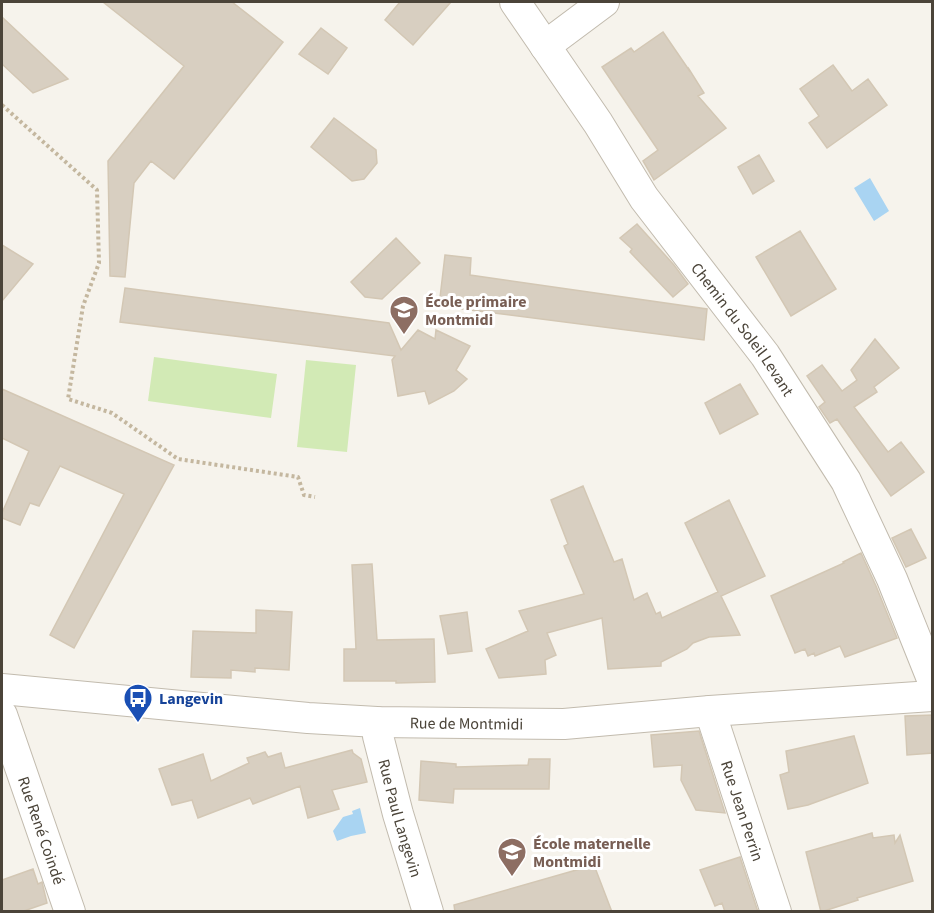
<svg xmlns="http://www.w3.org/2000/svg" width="934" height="913" font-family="'Source Sans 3',sans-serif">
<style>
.green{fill:#d2eab5}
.water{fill:#a9d4f2}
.building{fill:#d8cfc1;stroke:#d3c7b4;stroke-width:1.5}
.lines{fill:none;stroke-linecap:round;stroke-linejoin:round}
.minor-casing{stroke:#c2bbae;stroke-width:32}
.path{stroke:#c4b79f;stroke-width:4;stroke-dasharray:3 3;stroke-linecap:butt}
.minor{stroke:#fff;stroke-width:30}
.labels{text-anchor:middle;stroke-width:6;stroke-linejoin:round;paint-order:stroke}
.education-label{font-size:16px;font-weight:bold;fill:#785e54;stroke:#fff;text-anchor:start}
.street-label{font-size:16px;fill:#4b4439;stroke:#fff}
.transit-label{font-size:16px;font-weight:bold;fill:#164399;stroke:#fff;text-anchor:start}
</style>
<rect width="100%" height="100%" fill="#f6f3ec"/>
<!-- green -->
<path class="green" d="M154 357 277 374 271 418 148 401Z
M306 360 356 365 347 452 297 447Z"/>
<!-- water -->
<path class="water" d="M870 178 889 211 874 221 854 188Z
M360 808 366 833 351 836 337 841 333 831 343 817 353 814 352 811Z"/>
<!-- building -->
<path class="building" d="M103 2H232L283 42 174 179 151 161 134 183 125 277 110 276 108 161 184 66Z
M400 2H451L413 45 385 20Z
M2 17 68 79 33 93 2 64Z
M321 28 347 48 328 74 299 54Z
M663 32 689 70V69L704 93 698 96 726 128 654 180 643 161 658 150 602 67 631 48 634 52Z
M833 65 852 91 868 79 887 105 827 148 809 123 819 116 800 89Z
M334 118 376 150 377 163 364 179 352 181 311 147Z
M759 155 774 181 753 194 738 167Z
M637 224 674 265 688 284 673 297 630 252 632 249 620 238Z
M800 231 836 289 791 316 756 257Z
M396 238 420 263 382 299 365 297 351 282Z
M2 245 33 264 2 301Z
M445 255 471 258 470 275 707 309 704 340 439 306Z
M125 288 389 323 401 350 418 330 435 339 436 330 470 346 456 370 467 379 454 391 429 404 425 391 398 396 392 360 395 356 120 322Z
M875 339 899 368 874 387 877 392 854 407 888 452 901 442 924 472 891 496 837 419 830 423 819 407 825 402 807 376 822 365 842 391 857 380 851 370Z
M740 384 758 414 720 434 705 403Z
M2 389 174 465 74 648 50 635 124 494 60 466 39 506 30 503 20 525 2 518V513L29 451 2 438Z
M583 486 614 562 622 559 634 600 647 593 656 614 660 612 662 618 718 592 685 523 729 500 765 576 721 596 740 635 709 637 693 643 687 649 661 662V666L608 669 602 618 547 633 556 655 545 660 546 674 499 678 486 649 528 631 519 611 584 594 564 546 568 544 551 500Z
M911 529 926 558 906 567 892 538Z
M861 553 876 586 897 638 845 657 840 646 815 656 814 653 808 656 805 649 795 653 771 596 844 563 843 562Z
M372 564 377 640 434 639 435 682 396 683V681H344V649H356L352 565Z
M256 610 292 612 289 670 255 668V672L231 670V678L191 677 193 631 256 633Z
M467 612 472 651 448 654 440 616Z
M933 715V753L907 755 905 716Z
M699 731 725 813 696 810 681 780 682 765 654 767 651 735Z
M854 736 868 783 808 805 788 809 780 775 789 772 786 751Z
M352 750 353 753 361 759 367 782 332 790 339 809 308 818 300 786 253 804 250 798 198 818 192 800 172 805 159 769 203 754 211 781 249 763 247 758 265 752 268 757 281 753 285 768Z
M529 759H550L549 789H454L453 803 419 800 421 761 456 764V767L528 765Z
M872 833 873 838 894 835 895 843 900 835 913 881 857 898 858 900 821 912 806 852Z
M740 857 758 912H725L722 903 715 906 700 870Z
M594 865 612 912H455L454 905Z
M33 869 38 884 42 882 47 903 21 912H2V880Z"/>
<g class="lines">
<!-- minor casing -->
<g class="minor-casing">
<g id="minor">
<path id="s1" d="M515 2 598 123 644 198 765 355 846 481 892 579 932 679"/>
<path d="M545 46 604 2"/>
<path id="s2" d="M2 689 308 718 377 722 564 724 710 711 932 696"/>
<path id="s3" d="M710 711 776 912"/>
<path id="s4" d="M2 715 70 912"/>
<path id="s5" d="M377 722 378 736 398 814 428 912"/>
</g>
</g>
<!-- path -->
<path class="path" d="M2 105 97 190 99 263 83 306 68 399 112 413 178 459 298 477 304 495 315 497"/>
<!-- minor -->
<use href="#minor" class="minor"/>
</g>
<!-- icons -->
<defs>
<g id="school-pin" transform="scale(1.5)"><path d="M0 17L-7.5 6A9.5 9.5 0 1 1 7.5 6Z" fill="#8d6e63" stroke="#fff"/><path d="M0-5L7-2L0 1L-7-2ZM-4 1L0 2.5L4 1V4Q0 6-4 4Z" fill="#fff"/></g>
<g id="bus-pin" transform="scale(1.5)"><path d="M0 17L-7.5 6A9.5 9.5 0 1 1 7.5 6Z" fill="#1a4fb4" stroke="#fff"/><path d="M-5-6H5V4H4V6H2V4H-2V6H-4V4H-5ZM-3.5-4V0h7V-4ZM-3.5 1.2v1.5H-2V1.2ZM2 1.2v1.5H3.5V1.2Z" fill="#fff"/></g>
</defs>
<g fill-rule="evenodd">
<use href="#school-pin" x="404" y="310"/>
<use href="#bus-pin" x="138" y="698"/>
<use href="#school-pin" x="512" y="852"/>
</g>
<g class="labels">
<!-- education labels -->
<g class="education-label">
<text x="425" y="307">École primaire<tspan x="425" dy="18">Montmidi</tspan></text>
<text x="533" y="849">École maternelle<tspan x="533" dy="18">Montmidi</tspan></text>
</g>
<!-- street labels -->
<g class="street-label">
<text dy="6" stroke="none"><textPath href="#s1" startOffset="399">Chemin du Soleil Levant</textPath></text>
<text dy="6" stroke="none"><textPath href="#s2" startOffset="466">Rue de Montmidi</textPath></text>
<text dy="6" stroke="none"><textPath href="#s3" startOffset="105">Rue Jean Perrin</textPath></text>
<text dy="6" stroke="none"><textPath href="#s5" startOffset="99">Rue Paul Langevin</textPath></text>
<text dy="6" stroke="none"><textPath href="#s4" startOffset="122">Rue René Coindé</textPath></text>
</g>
<!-- transit labels -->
<g class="transit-label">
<text x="159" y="704">Langevin</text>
</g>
</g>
<!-- border -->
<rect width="934" height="913" fill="none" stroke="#4b4439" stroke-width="6"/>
</svg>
